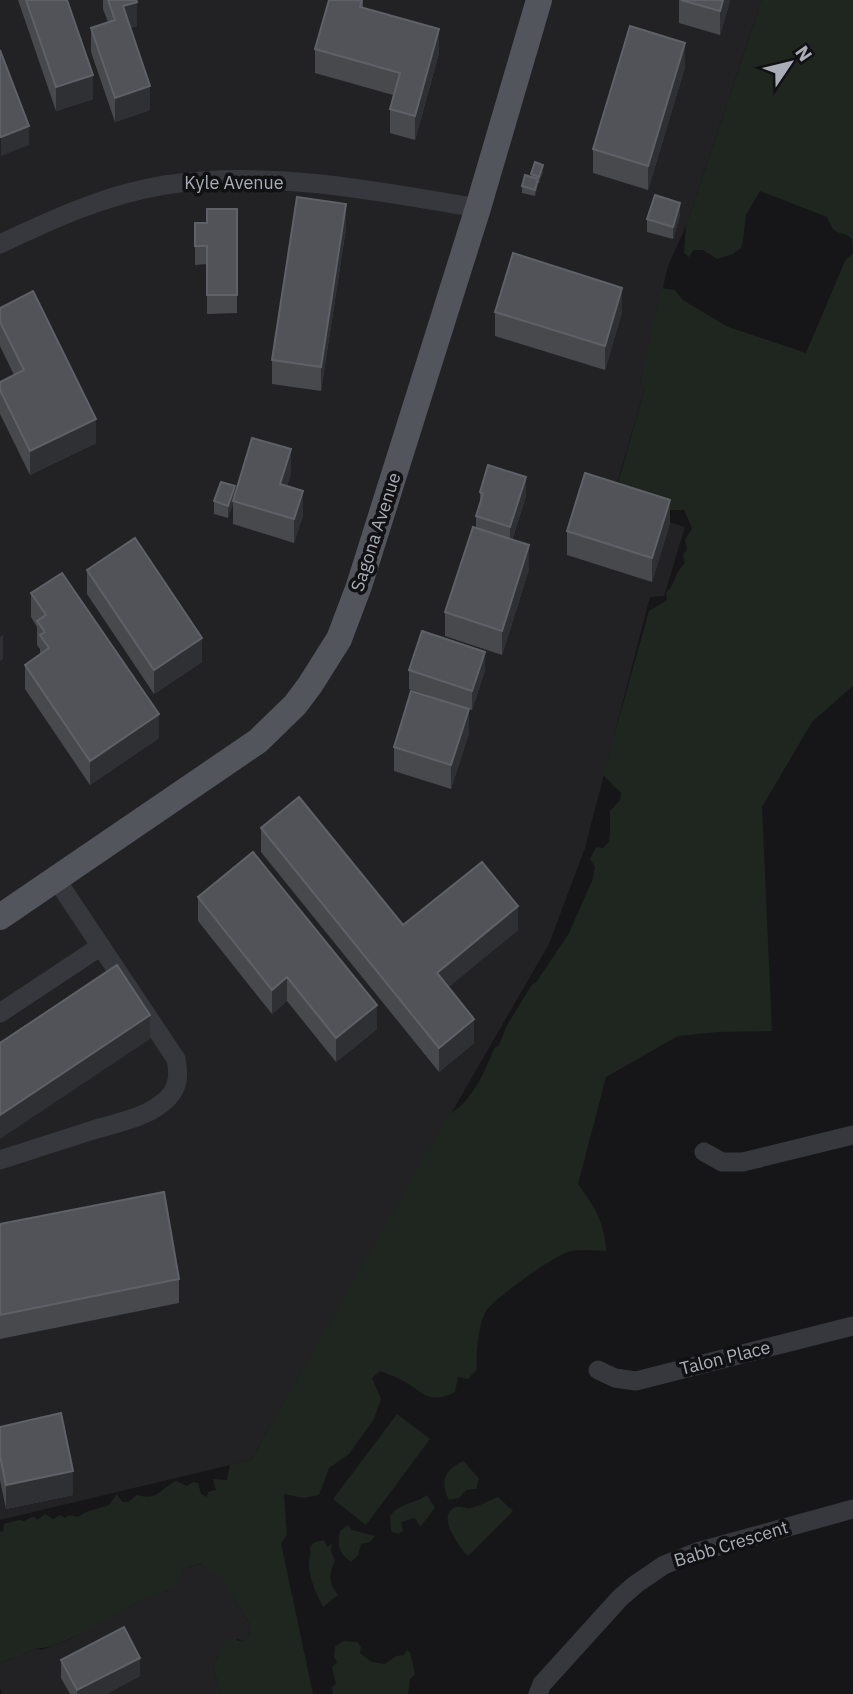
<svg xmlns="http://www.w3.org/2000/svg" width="853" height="1694" font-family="'IBM Plex Sans',sans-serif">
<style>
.built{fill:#222225}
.green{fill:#1e261f}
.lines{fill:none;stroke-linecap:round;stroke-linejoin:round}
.minor{stroke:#37383d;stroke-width:19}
.major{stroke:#53555c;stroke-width:26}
.wall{fill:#47494d}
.shaded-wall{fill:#2f3033}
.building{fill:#525359;stroke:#5f6168;stroke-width:2}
.labels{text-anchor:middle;stroke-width:7;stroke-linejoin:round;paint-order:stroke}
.street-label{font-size:18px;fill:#a8adb8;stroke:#111113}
</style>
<rect width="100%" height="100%" fill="#161618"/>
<!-- built -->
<path class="built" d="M0 0H762L686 226 668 266 640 384 645 388 611 504 685 527 664 596 650 597 585 848 549 944 251 1460 0 1520Z
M202 1563 208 1570 218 1572 248 1621 251 1631 245 1642 237 1639 222 1651 213 1664 220 1694H2L0 1688V1663L15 1657 18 1658 35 1648 41 1650 68 1640 146 1597 167 1591 183 1569Z"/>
<!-- green -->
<path class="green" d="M762 0H853V250L852 239C839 227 837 241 827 217L760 191 746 215 742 247 733 254 717 259 703 250H694L689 257 684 253 686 226Z
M853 253V686L812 722 762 807 772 1031 718 1032 678 1036 606 1077 578 1184C594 1205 605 1224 606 1251 595 1251 580 1249 568 1252 554 1256 493 1299 486 1311 478 1324 476 1355 477 1369L468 1379 458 1377 455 1392C429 1405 424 1393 402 1380 396 1377 388 1374 380 1371L372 1378 381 1399 374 1419 349 1454 329 1468 319 1495 304 1498 284 1494 287 1535 281 1543 313 1694H220L213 1664 222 1651 226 1638 245 1642 251 1631 248 1621 218 1573 208 1570 201 1563 183 1569C181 1579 177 1584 168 1590 161 1594 151 1595 143 1599 122 1610 55 1653 35 1648L18 1658 15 1657 0 1663V1532L3 1531 4 1524 19 1520 24 1521 34 1516 37 1520 45 1514 53 1519 60 1515 65 1518 69 1515 78 1517 86 1512 109 1505 117 1494 122 1502H128L137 1495C158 1501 158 1490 176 1481L187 1486 193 1482 198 1483 201 1494 207 1497 208 1492 216 1490 213 1479 227 1480 230 1465 251 1460 449 1114C471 1103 486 1070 494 1048L499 1045 506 1027 531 986 537 981 569 933 592 881 595 867 590 859 596 847 603 848 609 842 610 833V811L620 800 621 793 603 775 649 611 667 600 666 593C677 582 673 575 685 563L683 555 687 549 685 540 692 528 684 510H669L617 486 645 388 640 385 661 288 675 290 683 300 728 327 806 353 845 261Z
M397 1414 430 1439 366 1525 333 1499Z
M464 1461 479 1479 476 1489 466 1490 459 1498 449 1500C439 1481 445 1469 464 1461Z
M427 1495 435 1508 420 1527 415 1518 401 1522 403 1531 398 1534 391 1531 390 1516C399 1503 415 1504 427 1495Z
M498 1497 513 1511 468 1556C461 1549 436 1517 454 1508 459 1505 466 1509 471 1508 480 1506 489 1500 498 1497Z
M348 1525 352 1530 375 1536 370 1542 361 1544 358 1555 351 1562C339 1553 337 1546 340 1531Z
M324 1540 327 1547 332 1543 331 1551 335 1561C328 1575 329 1583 338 1595L323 1607C317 1595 309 1578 309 1566 309 1558 311 1555 310 1547L315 1542Z
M343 1641 357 1642 361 1647 360 1653 372 1662 385 1664 396 1656 404 1655 407 1650 410 1652 415 1674 410 1680 408 1694H333L332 1687 336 1684 332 1667 337 1662 334 1657 335 1647Z"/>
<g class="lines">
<!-- minor -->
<path class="minor" d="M0 244C53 219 107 194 165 185 266 169 378 191 478 208
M0 1013 101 946
M704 1152 722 1162H743L853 1135
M0 1160C31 1150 62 1140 93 1130 117 1123 149 1117 167 1099 179 1087 179 1074 176 1059L56 879
M598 1370 615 1378 636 1381 853 1326
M538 1694 542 1684 620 1598 636 1584 664 1565 697 1552 853 1509"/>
<!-- major -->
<path class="major" d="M0 917 258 741 295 705 310 685 339 639 359 586 478 208 539 0"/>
</g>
<!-- wall -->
<path class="wall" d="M18 0H67L93 99 56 111Z
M103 0H136L137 26 130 28 150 110 115 122 91 52V28L108 22 103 9Z
M363 0V8L439 53 415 140 390 133V109L393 95 315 73V49Z
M679 0H730L720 35 679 23Z
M685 67 648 190 593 173V149Z
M543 172 539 183H538L535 196 522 193V186L531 177V174Z
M237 209V313L207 314V264L195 265V241L207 223Z
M680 215 673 239 647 232V219Z
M346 228 321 391 272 384V360Z
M0 308 96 443 30 475 0 414V382L14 375 0 346Z
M495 312H622L605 370 495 336Z
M291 473 287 486 303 515 294 543 233 524V503L228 518 214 514V501L235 496Z
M480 492 526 496 512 540 529 569 502 655 445 636V612L476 528V516L480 506Z
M670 523 652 582 567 555V531Z
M87 570 202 662 154 694 87 594Z
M31 593 159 738 90 785 25 689V665L40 654V649L37 645V627L31 617Z
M409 670H485L472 710 409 689Z
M469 733 451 789 394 771V747Z
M261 828 403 925 518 930 448 987 474 1043 439 1072 261 852Z
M198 897 377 1029 336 1062 287 1001 272 1014 198 921Z
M0 1224 179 1279V1303L0 1339Z
M0 1427 73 1495 6 1509 0 1480Z
M61 1660 140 1676 106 1694H70L61 1678Z"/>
<!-- shaded-wall -->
<path class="shaded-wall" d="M723 0H730V2L720 35V11Z
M137 2V26L123 30V6Z
M439 29V53L415 140V116Z
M685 43V67L648 190V166Z
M93 75V99L56 111V87Z
M150 86V110L115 122V98Z
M29 126V145L1 156V137Z
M543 165V172L539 183V177Z
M538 179V185L535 196V190Z
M680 203V215L673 239V227Z
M346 204V228L321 391V367Z
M622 288V312L605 370V346Z
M96 419V443L30 475V451Z
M291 449V473L280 508V484Z
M526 477V496L510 545V527Z
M235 486V499L228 518V506Z
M303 491V515L294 543V519Z
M670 500V523L652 582V558Z
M529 545V569L502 655V631Z
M3 635V659L0 661V637Z
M202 638V662L154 694V670Z
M485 652V670L472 710V691Z
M469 709V733L451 789V765Z
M159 714V738L90 785V761Z
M518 906V930L437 997V973Z
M287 977V1001L272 1014V990Z
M377 1005V1029L336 1062V1038Z
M150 1015V1039L0 1139V1115Z
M474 1019V1043L439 1072V1048Z
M73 1471V1495L6 1509V1485Z
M140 1658V1676L106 1694H77V1690Z"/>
<!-- building -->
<path class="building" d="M26 0H67L93 75 56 87Z
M108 0H136L137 2 123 6 150 86 115 98 91 28 115 20Z
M329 0H362L360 7 439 29 415 116 390 109 400 73 315 49Z
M681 0H723L720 11Z
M630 26 685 43 648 166 593 149Z
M0 50 29 126 1 137 0 136Z
M535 162 543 165 539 177 531 174Z
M525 175 538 179 535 190 522 186Z
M655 195 680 203 673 227 647 219Z
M297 197 346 204 321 367 272 360Z
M207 209H237V295H207V246H195V223H207Z
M513 253 622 288 605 346 495 312Z
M33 291 96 419 30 451 0 390V382L24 370 0 322V308Z
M252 438 291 449 280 484 303 491 294 519 233 501Z
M488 465 526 477 510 527 476 516 483 494 480 492Z
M585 473 670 500 652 558 567 531Z
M221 482 235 486 228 506 214 501Z
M473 527 529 545 502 631 445 612Z
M135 538 202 638 154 670 87 570Z
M62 573 159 714 90 761 25 665 49 648 40 635 45 632 37 621 46 615 31 593Z
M422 631 485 652 472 691 409 670Z
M411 691 469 709 451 765 394 747Z
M299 797 403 925 482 862 518 906 437 973 474 1019 439 1048 261 828Z
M253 852 377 1005 336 1038 287 977 272 990 198 897Z
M117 965 150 1015 0 1115V1043Z
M164 1192 179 1279 0 1315V1224Z
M61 1413 73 1471 6 1485 0 1456V1427Z
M124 1627 140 1658 77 1690 61 1660Z"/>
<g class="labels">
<!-- street labels -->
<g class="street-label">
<text x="234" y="189">Kyle Avenue</text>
<text transform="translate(376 532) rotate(-72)" y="6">Sagona Avenue</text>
<text transform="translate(725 1358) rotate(-14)" y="6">Talon Place</text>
<text transform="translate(731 1544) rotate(-17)" y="6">Babb Crescent</text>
</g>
</g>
<!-- north arrow -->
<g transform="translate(790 63) rotate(55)" stroke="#111113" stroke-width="5" paint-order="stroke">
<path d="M0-5L12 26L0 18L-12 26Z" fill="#a8adb8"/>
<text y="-10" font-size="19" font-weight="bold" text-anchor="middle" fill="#a8adb8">N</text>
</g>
</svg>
